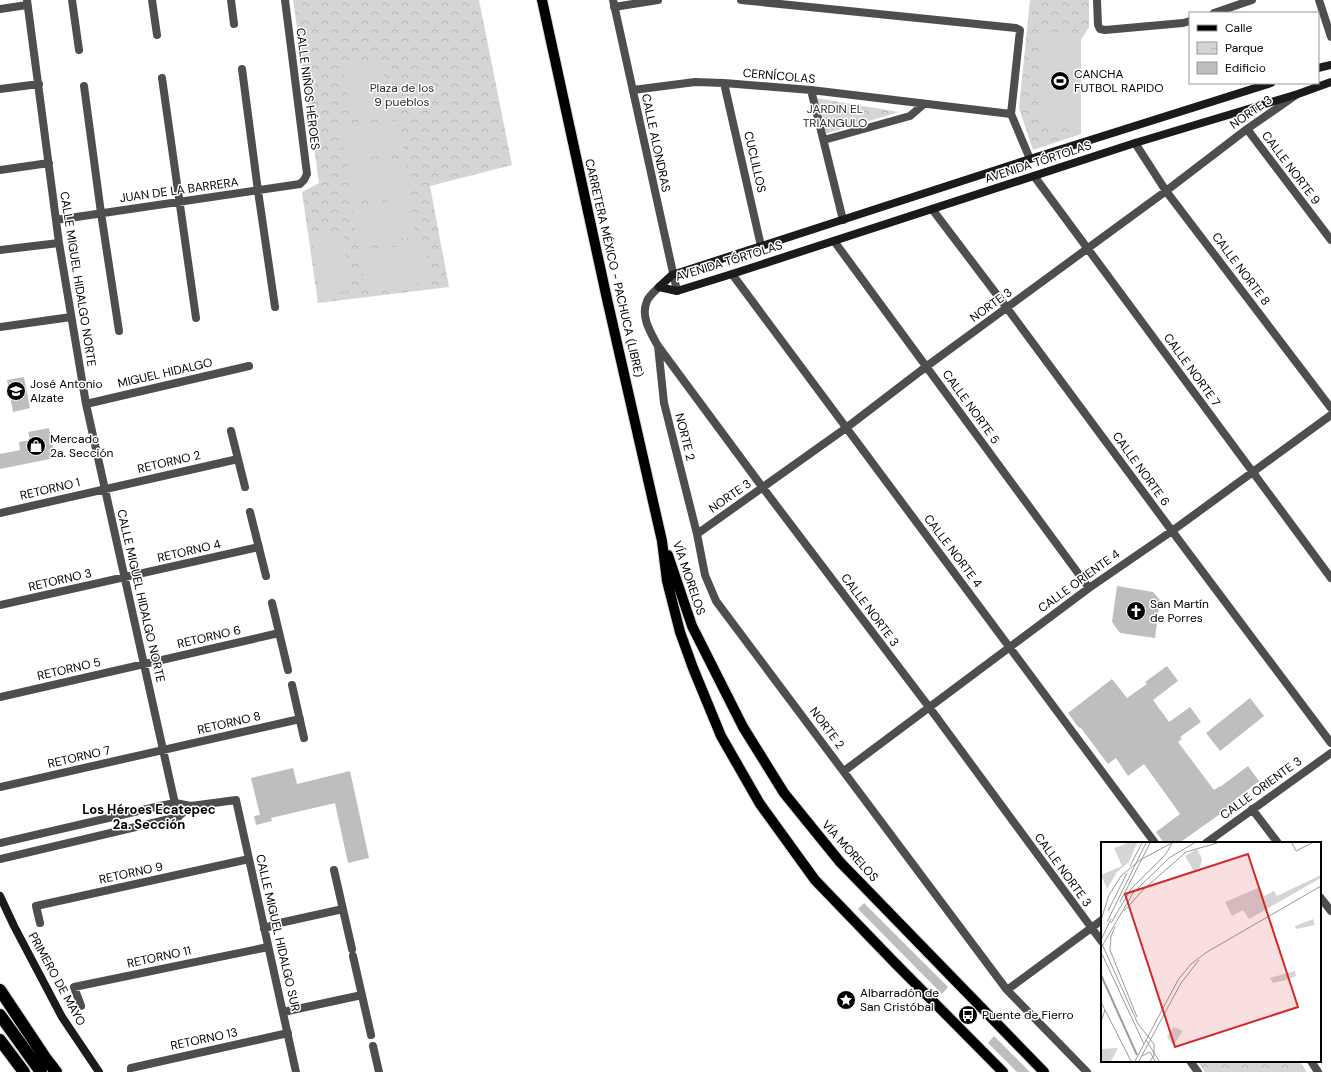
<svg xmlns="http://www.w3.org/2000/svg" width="1331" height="1072" font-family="'DM Sans',sans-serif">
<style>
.park{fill:url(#park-crowns)}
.garden{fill:#d5d5d5}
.building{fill:#bebebe}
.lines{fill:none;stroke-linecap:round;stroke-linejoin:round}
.primary-casing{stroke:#dbdbdb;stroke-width:12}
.highway-casing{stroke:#dbdbdb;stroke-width:14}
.street{stroke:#4e4e4e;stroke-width:8}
.secondary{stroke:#1b1b1b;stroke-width:8}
.primary{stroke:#000;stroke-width:10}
.highway{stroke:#000;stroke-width:12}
.labels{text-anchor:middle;stroke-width:3;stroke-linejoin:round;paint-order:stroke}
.poi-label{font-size:12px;fill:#000;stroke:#fff;text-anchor:start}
.street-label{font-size:12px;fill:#000;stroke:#fff}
.park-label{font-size:12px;fill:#2c2c2c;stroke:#fff}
.neighbourhood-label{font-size:13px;font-weight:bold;fill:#000;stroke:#fff}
.inset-river{fill:none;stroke:#9c9c9c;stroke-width:2}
.inset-road{fill:none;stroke:#999;stroke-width:1}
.view{fill:#d62828;fill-opacity:0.15;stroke:#d62828;stroke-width:2}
.inset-edge{fill:none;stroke:#000;stroke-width:2}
</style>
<defs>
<pattern id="park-crowns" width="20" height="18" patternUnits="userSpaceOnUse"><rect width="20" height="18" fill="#d5d5d5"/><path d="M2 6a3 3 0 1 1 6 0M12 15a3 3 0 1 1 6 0" fill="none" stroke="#b5b5b5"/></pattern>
</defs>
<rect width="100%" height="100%" fill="#fff"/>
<!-- park -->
<path class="park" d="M293 0H479L512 165 430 186 449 287 318 303 302 192 319 183Z
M1030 0H1089V27L1081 40V134L1033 150 1019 108Z
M816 98 899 112 825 134Z
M1197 1061H1299L1307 1072H1205Z"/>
<!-- garden -->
<path class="garden" d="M1077 34 1080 126 1043 128 1040 35Z
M381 58 389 113 351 119 343 64Z
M399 120 404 152 345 161 340 128Z
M405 158 409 194 350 201 346 166Z
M411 199 415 237 356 245 352 206Z
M343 233 350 291 319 295 312 237Z
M425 243 430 282 365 290 360 251Z
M1204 1061H1225L1211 1071Z"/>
<!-- building -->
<path class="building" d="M24 377 30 408 13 412 7 380Z
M49 428 55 458 0 469V454L20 450 19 442 30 440 28 432Z
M1117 586 1153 592 1160 600 1155 638 1120 633 1112 622Z
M1167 666 1178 681 1153 700 1169 722 1190 707 1201 722 1180 737 1182 739 1178 742 1214 790 1220 786V787L1248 766 1259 781 1231 803 1233 805 1179 843H1164L1156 832 1180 814 1144 764 1128 776 1116 758 1108 764 1080 727 1079 728 1068 713 1112 679 1127 698 1147 684 1145 682Z
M1250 698 1264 716 1220 751 1206 733Z
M293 768 297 784 350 771 369 858 348 863 335 803 271 818 272 821 256 825 254 816 260 815 251 778Z
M864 903 948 987 942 994 858 909Z
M994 1036 1030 1072H1017L988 1043Z"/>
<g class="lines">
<!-- primary casing -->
<g class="primary-casing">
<path id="primary" d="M542 0 607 299 662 541 667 581 680 632 693 668 721 736 760 804 815 880 893 961 1003 1072
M668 555 692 626 743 727 784 793 840 862 1044 1072"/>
</g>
<!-- highway casing -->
<g class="highway-casing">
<path id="highway" d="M0 990 46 1059 56 1072
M0 1015 41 1072
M0 1040 24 1072"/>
</g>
<!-- street -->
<path class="street" d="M27 0 59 243 86 404 178 817
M72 0 79 50
M152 0 157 35
M231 0 234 24
M613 0 677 291
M741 0 1016 28 1020 30 1011 114 1030 159
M1097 0 1098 25 1100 29 1105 30 1183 23 1190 21
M1319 0 1331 37
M614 7 658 0
M0 9 27 5
M1214 13 1252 0
M242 69 258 191 275 307
M162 78 196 318
M724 83 761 246
M84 86 101 213 119 331
M0 89 39 84
M633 90 695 82 724 83 811 90 1011 114
M811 90 843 220
M1247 129 1331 240
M824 140 910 116 924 104
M1135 143 1166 191 1331 408
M0 170 49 163
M1034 176 1331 578
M932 209 1007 308 1172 531 1331 743
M56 220 300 184 304 180 307 174 285 0
M834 241 1089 588
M0 250 59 243
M732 274 1155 843
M659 287C655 291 649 296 647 301 640 317 651 333 658 346L763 488 929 707 1102 942
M0 327 71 317
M658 346 664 403 697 534 705 575 716 601 1007 990 1087 1072
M86 404 249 366
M231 431 245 487
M250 512 266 576
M0 513 238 459
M697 534 846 428 927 366 1166 191 1247 129 1296 95
M272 603 288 670
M0 605 259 547
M292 685 304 738
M0 697 279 633
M844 771 1089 588 1172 531 1331 415
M0 787 300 719
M1252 809 1278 843
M0 843 160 806 175 803 191 806 236 800 296 1072
M1206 843 1331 753
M0 859 178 817 191 806
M334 870 352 949
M1320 897 1331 911
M40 923 36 906 249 859
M264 929 275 924 343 909
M353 956 371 1035
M1007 990 1102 920
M81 1006 74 987 268 947
M283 1012 362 995
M373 1046 379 1072
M1190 1061 1198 1072
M1311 1061 1318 1072
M131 1072V1068L288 1033"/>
<!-- secondary -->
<path class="secondary" d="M1318 68 1331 65
M659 287 677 291 732 274 1135 143 1298 94 1331 82
M659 287 672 275 1030 159 1271 83
M0 896 14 926 62 1017 99 1072"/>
<!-- primary -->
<use href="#primary" class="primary"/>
<!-- highway -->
<use href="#highway" class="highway"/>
</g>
<!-- icons -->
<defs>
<g id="stadium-disc" transform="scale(1)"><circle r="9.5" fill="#000" stroke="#fff"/><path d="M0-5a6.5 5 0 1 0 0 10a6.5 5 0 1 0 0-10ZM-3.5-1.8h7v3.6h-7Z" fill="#fff"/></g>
<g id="school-disc" transform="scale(1)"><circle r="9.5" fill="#000" stroke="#fff"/><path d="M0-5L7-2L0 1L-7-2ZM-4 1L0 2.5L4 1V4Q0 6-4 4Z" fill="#fff"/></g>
<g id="shop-disc" transform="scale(1)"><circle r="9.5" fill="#000" stroke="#fff"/><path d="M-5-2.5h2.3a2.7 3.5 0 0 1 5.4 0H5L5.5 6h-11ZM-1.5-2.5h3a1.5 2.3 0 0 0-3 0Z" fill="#fff"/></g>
<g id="church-disc" transform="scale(1)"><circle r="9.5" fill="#000" stroke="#fff"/><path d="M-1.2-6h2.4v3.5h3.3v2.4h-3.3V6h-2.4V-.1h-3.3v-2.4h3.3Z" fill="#fff"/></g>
<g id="sight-disc" transform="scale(1)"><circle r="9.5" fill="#000" stroke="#fff"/><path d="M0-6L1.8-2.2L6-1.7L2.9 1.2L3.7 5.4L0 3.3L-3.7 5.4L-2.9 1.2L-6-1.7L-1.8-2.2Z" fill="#fff"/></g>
<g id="bus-disc" transform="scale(1)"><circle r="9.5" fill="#000" stroke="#fff"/><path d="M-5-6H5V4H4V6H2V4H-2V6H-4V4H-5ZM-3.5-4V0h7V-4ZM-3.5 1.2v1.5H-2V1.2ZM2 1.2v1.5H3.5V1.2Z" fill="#fff"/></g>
</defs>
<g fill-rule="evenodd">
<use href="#stadium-disc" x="1060" y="81"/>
<use href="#school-disc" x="16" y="391"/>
<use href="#shop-disc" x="36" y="446"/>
<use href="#church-disc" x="1136" y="611"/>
<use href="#sight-disc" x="846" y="1000"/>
<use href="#bus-disc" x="968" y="1015"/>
</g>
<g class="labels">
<!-- poi labels -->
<g class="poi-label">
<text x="1074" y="78">CANCHA<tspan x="1074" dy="14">FUTBOL RAPIDO</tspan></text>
<text x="30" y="388">José Antonio<tspan x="30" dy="14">Alzate</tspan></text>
<text x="50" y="443">Mercado<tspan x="50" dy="14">2a. Sección</tspan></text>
<text x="1150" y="608">San Martín<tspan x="1150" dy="14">de Porres</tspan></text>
<text x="860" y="997">Albarradón de<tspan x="860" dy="14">San Cristóbal</tspan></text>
<text x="982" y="1019">Puente de Fierro</text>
</g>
<!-- street labels -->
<g class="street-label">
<text transform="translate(779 76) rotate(5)" y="4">CERNÍCOLAS</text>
<text transform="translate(308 89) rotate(83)" y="4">CALLE NIÑOS HÉROES</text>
<text transform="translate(1251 112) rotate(-35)" y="4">NORTE 3</text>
<text transform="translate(656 143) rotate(78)" y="4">CALLE ALONDRAS</text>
<text transform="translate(755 162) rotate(77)" y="4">CUCLILLOS</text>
<text transform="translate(1038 162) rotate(-18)" y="4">AVENIDA TÓRTOLAS</text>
<text transform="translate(1291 168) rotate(53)" y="4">CALLE NORTE 9</text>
<text transform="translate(179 190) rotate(-8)" y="4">JUAN DE LA BARRERA</text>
<text transform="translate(729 261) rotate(-17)" y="4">AVENIDA TÓRTOLAS</text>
<text transform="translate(614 268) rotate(77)" y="4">CARRETERA MÉXICO - PACHUCA (LIBRE)</text>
<text transform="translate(1241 269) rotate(53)" y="4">CALLE NORTE 8</text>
<text transform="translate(78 279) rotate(81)" y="4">CALLE MIGUEL HIDALGO NORTE</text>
<text transform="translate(991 305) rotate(-36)" y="4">NORTE 3</text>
<text transform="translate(1192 370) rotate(54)" y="4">CALLE NORTE 7</text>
<text transform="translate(165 373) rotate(-13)" y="4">MIGUEL HIDALGO</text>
<text transform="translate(971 407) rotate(54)" y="4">CALLE NORTE 5</text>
<text transform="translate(685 437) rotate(76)" y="4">NORTE 2</text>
<text transform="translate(169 462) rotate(-13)" y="4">RETORNO 2</text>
<text transform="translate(1141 469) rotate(54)" y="4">CALLE NORTE 6</text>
<text transform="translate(50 489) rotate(-13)" y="4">RETORNO 1</text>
<text transform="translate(730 496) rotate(-35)" y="4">NORTE 3</text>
<text transform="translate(189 551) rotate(-13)" y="4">RETORNO 4</text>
<text transform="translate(953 551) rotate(53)" y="4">CALLE NORTE 4</text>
<text transform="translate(689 578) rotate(71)" y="4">VÍA MORELOS</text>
<text transform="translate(60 580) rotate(-13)" y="4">RETORNO 3</text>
<text transform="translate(1079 581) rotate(-36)" y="4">CALLE ORIENTE 4</text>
<text transform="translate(141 596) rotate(77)" y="4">CALLE MIGUEL HIDALGO NORTE</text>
<text transform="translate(870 610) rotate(53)" y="4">CALLE NORTE 3</text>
<text transform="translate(209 637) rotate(-13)" y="4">RETORNO 6</text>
<text transform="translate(69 669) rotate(-13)" y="4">RETORNO 5</text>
<text transform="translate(229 723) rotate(-13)" y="4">RETORNO 8</text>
<text transform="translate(827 728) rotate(53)" y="4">NORTE 2</text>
<text transform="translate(79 757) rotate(-13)" y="4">RETORNO 7</text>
<text transform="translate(1261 788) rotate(-36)" y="4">CALLE ORIENTE 3</text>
<text transform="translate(850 851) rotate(48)" y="4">VÍA MORELOS</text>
<text transform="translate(1063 870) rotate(54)" y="4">CALLE NORTE 3</text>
<text transform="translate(131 873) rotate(-12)" y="4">RETORNO 9</text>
<text transform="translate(278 933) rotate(77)" y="4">CALLE MIGUEL HIDALGO SUR</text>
<text transform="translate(159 957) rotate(-12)" y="4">RETORNO 11</text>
<text transform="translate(57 979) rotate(61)" y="4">PRIMERO DE MAYO</text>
<text transform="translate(204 1039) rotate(-12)" y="4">RETORNO 13</text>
</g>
<!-- park labels -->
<g class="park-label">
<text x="402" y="92">Plaza de los<tspan x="402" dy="14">9 pueblos</tspan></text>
<text x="835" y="113">JARDIN EL<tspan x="835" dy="14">TRIANGULO</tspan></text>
</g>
<!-- neighbourhood labels -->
<g class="neighbourhood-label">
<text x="149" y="814">Los Héroes Ecatepec<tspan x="149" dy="15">2a. Sección</tspan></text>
</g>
</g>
<!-- overview -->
<g transform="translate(1101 842)">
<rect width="220" height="220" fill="#fff"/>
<path d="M27 1H36L28 20 16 30 6 47 0 33 21 24 13 6ZM96 7 101 17 99 26 93 29 84 14ZM220 33V36L148 77 142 68 131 74 124 60 159 45 163 54 173 49 176 54ZM212 77 214 83 195 87 194 84ZM194 129 195 134 185 138 172 141 169 136ZM73 185 82 189 72 203 66 195ZM17 206 10 219H0V207Z" fill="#d5d5d5"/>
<path class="inset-river" d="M0 133 36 213"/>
<path class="inset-road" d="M191 1 195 9 211 1M29 24 41 1M19 60 49 1M7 69 26 31M23 69 42 48 85 10 116 1M0 78 8 53 20 34 39 18 71 1M6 80 45 1M10 81 30 47 65 12 71 1M14 85 10 94 9 108 36 175M0 98 10 77M1 102 37 182 53 202V213L49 219M0 106 32 51 68 16 93 1M0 110 43 202M0 160 30 219M0 180 4 168M45 198 58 219M41 214 49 210 54 219M34 219 77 138 90 122 106 110 220 44M38 219 80 141 98 118"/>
<path class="view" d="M147 12 197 165 74 205 24 52Z"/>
<rect width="220" height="220" class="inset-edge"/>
</g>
<!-- legend -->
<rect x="1189" y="12" width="130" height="72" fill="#ffffff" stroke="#999999"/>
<rect x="1197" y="25" width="20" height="6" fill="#000000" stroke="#999999"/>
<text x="1225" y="32" font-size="12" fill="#000000">Calle</text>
<rect x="1197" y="42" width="20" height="12" fill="url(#park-crowns)" stroke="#999999"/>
<text x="1225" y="52" font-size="12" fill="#000000">Parque</text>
<rect x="1197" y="62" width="20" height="12" fill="#bebebe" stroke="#999999"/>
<text x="1225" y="72" font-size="12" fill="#000000">Edificio</text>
</svg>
